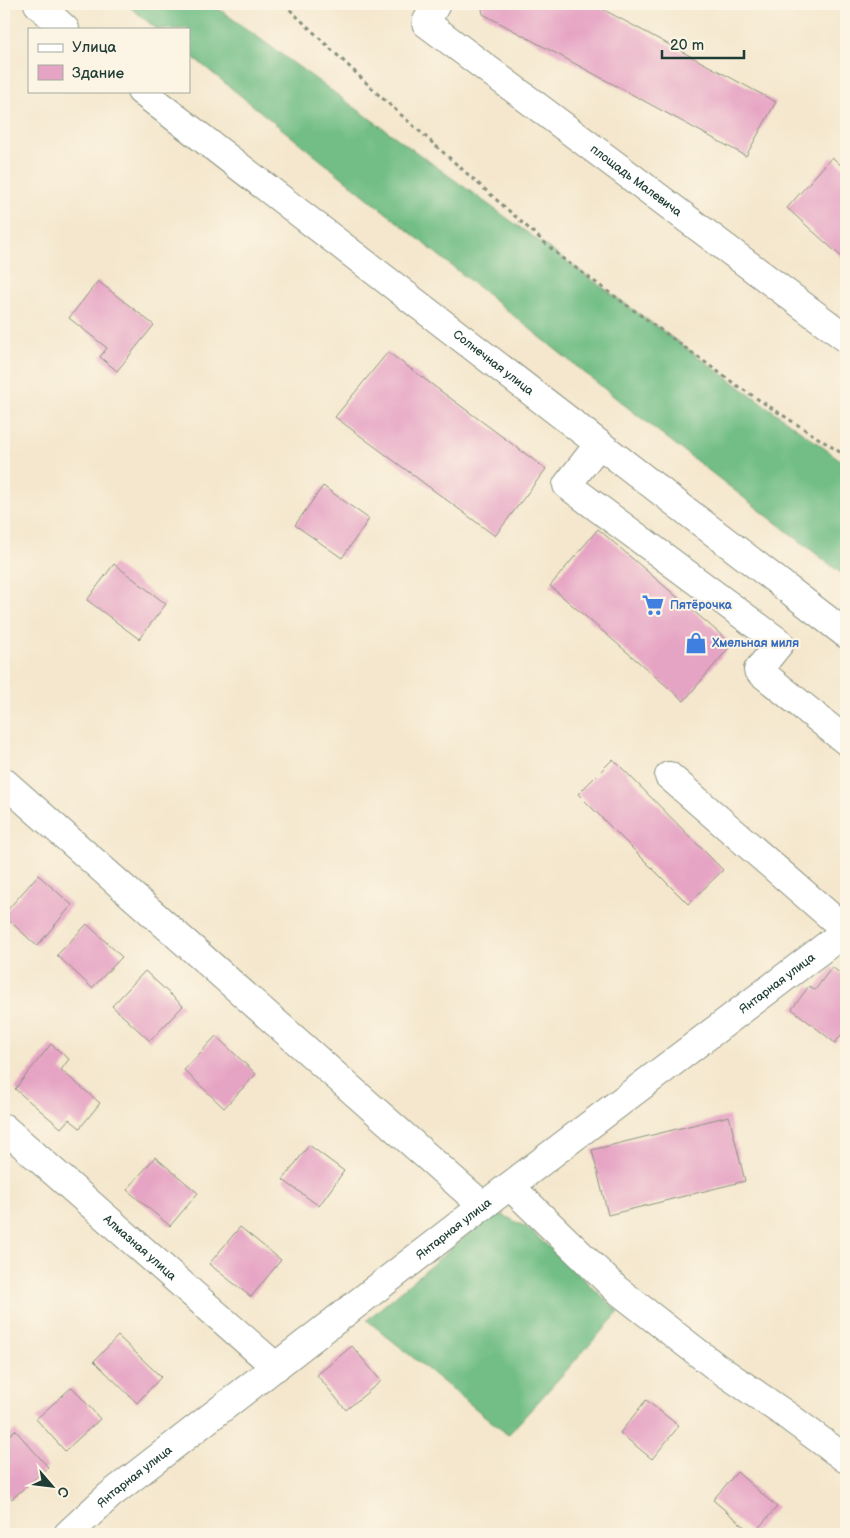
<svg xmlns="http://www.w3.org/2000/svg" width="850" height="1538" font-family="'Balsamiq Sans',sans-serif">
<style>
.forest{fill:#72be86;stroke:#487e5d}
.building{fill:#e6a4c4}
.lines{fill:none;stroke-linecap:round;stroke-linejoin:round}
.minor-casing{stroke:#8a9280;stroke-width:30}
.path{stroke:#8a9280;stroke-width:3;stroke-dasharray:4 4;stroke-linecap:butt}
.minor{stroke:#fff;stroke-width:28}
.labels{text-anchor:middle;stroke-width:4;stroke-linejoin:round;paint-order:stroke}
.street-label{font-size:12px;fill:#1f3d34;stroke:#fcf5e5}
.shop-label{font-size:12px;font-weight:bold;fill:#366cbe;stroke:#fcf5e5;text-anchor:start}
</style>
<rect width="100%" height="100%" fill="#fcf5e5"/>
<filter id="ink" filterUnits="userSpaceOnUse"><feTurbulence type="fractalNoise" baseFrequency=".02" numOctaves="2"/><feDisplacementMap in="SourceGraphic" scale="10" xChannelSelector="R" yChannelSelector="G"/><feConvolveMatrix kernelMatrix="1 2 1 2 8 2 1 2 1" color-interpolation-filters="sRGB"/></filter>
<filter id="wash" filterUnits="userSpaceOnUse"><feTurbulence type="fractalNoise" baseFrequency=".0096" numOctaves="4" result="noise"/><feDisplacementMap in="SourceGraphic" scale="20" xChannelSelector="R" yChannelSelector="G"/><feGaussianBlur stdDeviation="1.12" result="paint"/><feColorMatrix in="noise" values="0 0 0 0 0 0 0 0 0 0 0 0 0 0 0 0 0 1.4 0 .05"/><feComposite in="paint" operator="in"/></filter>
<g filter="url(#wash)">
<rect width="100%" height="100%" fill="#f4e7cd"/>
<!-- forest -->
<path class="forest" d="M126 4H212L846 464V577L627 407 189 54V29H157Z
M495 1211 528 1228 619 1312 508 1435 367 1320Z"/>
<g id="blocks">
<!-- building -->
<path class="building" d="M481 4H593L776 102 746 156 483 14Z
M832 157 846 170V261L787 208Z
M98 281 154 325 117 371 100 357 107 348 69 318Z
M388 352 546 469 495 536 335 417Z
M323 486 369 519 342 558 295 525Z
M598 529 732 644 684 701 550 586Z
M114 564 166 604 139 639 87 600Z
M613 759 723 870 688 904 578 794Z
M38 875 72 905 37 946 4 916V914Z
M87 924 122 957 92 988 57 955Z
M832 967 841 974 846 968V1029L835 1043 792 1009 809 986 815 990Z
M145 971 183 1006 150 1041 112 1006Z
M216 1036 256 1074 224 1108 184 1070Z
M51 1044 69 1059 61 1070 100 1103 80 1128 69 1119 61 1128 15 1089Z
M729 1116 745 1181 608 1215 592 1150Z
M309 1145 344 1171 319 1206 283 1180Z
M155 1157 198 1193 170 1226 127 1190Z
M240 1227 281 1260 251 1297 209 1264Z
M118 1336 161 1377 137 1403 94 1361Z
M352 1346 381 1381 346 1410 317 1375Z
M72 1387 100 1419 65 1451 36 1419Z
M646 1400 679 1426 652 1459 620 1433Z
M15 1430 48 1467 12 1499 4 1490V1440Z
M737 1472 777 1507 753 1534 713 1500Z"/>
</g>
</g>
<g filter="url(#ink)">
<use href="#blocks" fill-opacity="0" stroke="#8a9280" stroke-width="1"/>
<g class="lines">
<!-- minor casing -->
<g class="minor-casing">
<g id="minor">
<path d="M38 4 65 29"/>
<path id="s1" d="M436 4 426 23 846 338"/>
<path id="s2" d="M141 91 846 634"/>
<path d="M599 444 567 485 780 643 758 670 846 741"/>
<path d="M669 776 846 930"/>
<path d="M4 782 483 1206"/>
<path id="s3" d="M4 1128 276 1367"/>
<path d="M510 1186 616 1289 715 1366 785 1414 846 1459"/>
<path id="s4" d="M68 1534 110 1495 483 1206 846 931"/>
</g>
</g>
<!-- path -->
<path class="path" d="M284 4 381 97 562 258 739 387 846 456"/>
<!-- minor -->
<use href="#minor" class="minor"/>
</g>
</g>
<!-- icons -->
<defs>
<g id="supermarket-bare" transform="scale(1.725)"><path d="M-6-5.5h2.5l.6 2H6L4.5 2H-2.5L-4.4-4H-6ZM-1.5 3.2a1.3 1.3 0 1 0 .1 0ZM3 3.2a1.3 1.3 0 1 0 .1 0Z" fill="#3f7fe0" stroke="#fcf5e5" stroke-width="2.5" paint-order="stroke"/></g>
<g id="shop-bare" transform="scale(1.725)"><path d="M-5-2.5h2.3a2.7 3.5 0 0 1 5.4 0H5L5.5 6h-11ZM-1.5-2.5h3a1.5 2.3 0 0 0-3 0Z" fill="#3f7fe0" stroke="#fcf5e5" stroke-width="2.5" paint-order="stroke"/></g>
</defs>
<g fill-rule="evenodd">
<use href="#supermarket-bare" x="653" y="605"/>
<use href="#shop-bare" x="696" y="643"/>
</g>
<g class="labels">
<!-- street labels -->
<g class="street-label">
<text dy="4" stroke="none"><textPath href="#s1" startOffset="284">площадь Малевича</textPath></text>
<text dy="4" stroke="none"><textPath href="#s2" startOffset="445">Солнечная улица</textPath></text>
<text dy="4" stroke="none"><textPath href="#s4" startOffset="898">Янтарная улица</textPath></text>
<text dy="4" stroke="none"><textPath href="#s4" startOffset="492">Янтарная улица</textPath></text>
<text dy="4" stroke="none"><textPath href="#s3" startOffset="181">Алмазная улица</textPath></text>
<text dy="4" stroke="none"><textPath href="#s4" startOffset="88">Янтарная улица</textPath></text>
</g>
<!-- shop labels -->
<g class="shop-label">
<text x="670" y="609">Пятёрочка</text>
<text x="712" y="647">Хмельная миля</text>
</g>
</g>
<!-- margin -->
<rect width="850" height="1538" fill="none" stroke="#fcf5e5" stroke-width="20"/>
<!-- legend -->
<rect x="28" y="28" width="162" height="65" fill="#fcf5e5" stroke="#a4ab9e"/>
<rect x="38" y="44" width="25" height="8" fill="#ffffff" stroke="#a4ab9e"/>
<text x="72" y="52" font-size="15" fill="#1f3d34">Улица</text>
<rect x="38" y="65" width="25" height="15" fill="#e6a4c4" stroke="#a4ab9e"/>
<text x="72" y="78" font-size="15" fill="#1f3d34">Здание</text>
<!-- north arrow -->
<g transform="translate(52 1486) rotate(118)" stroke="#fcf5e5" stroke-width="4" paint-order="stroke">
<path d="M0-4L9 19L0 12L-9 19Z" fill="#1f3d34"/>
<text y="-8" font-size="14" font-weight="bold" text-anchor="middle" fill="#1f3d34">С</text>
</g>
<!-- scale -->
<path d="M662 50v8h82v-8" fill="none" stroke="#1f3d34" stroke-width="2.5"/>
<text x="670" y="50" font-size="15" fill="#1f3d34" stroke="#fcf5e5" stroke-width="4" paint-order="stroke">20 m</text>
</svg>
